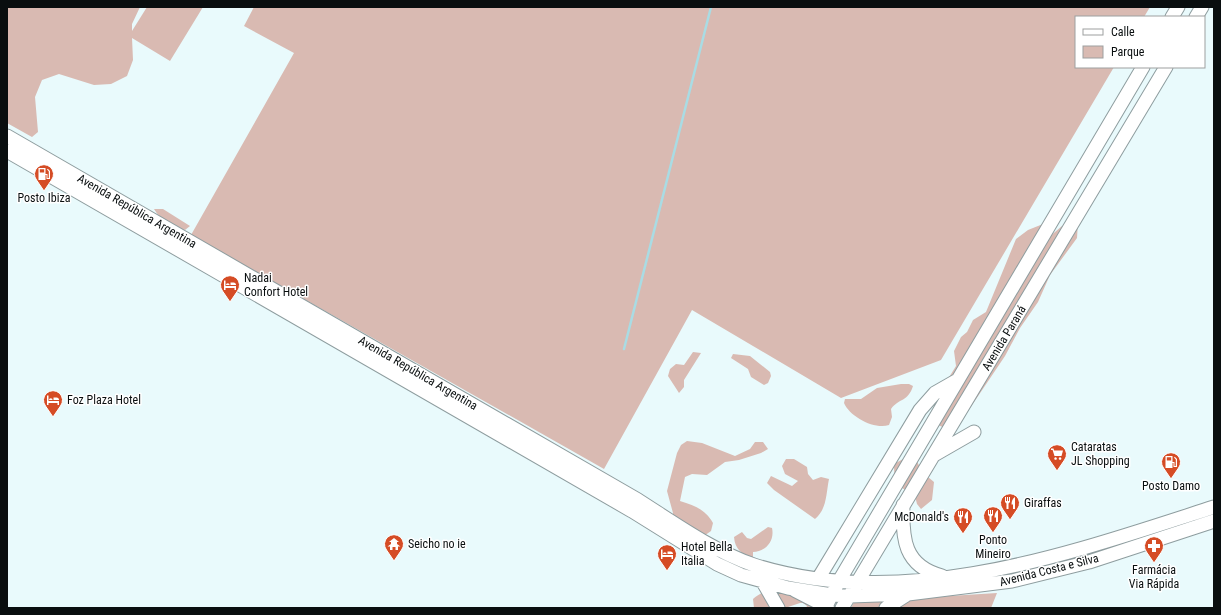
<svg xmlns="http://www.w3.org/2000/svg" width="1221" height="615" font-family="'Roboto Condensed',sans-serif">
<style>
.green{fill:#d9bab2}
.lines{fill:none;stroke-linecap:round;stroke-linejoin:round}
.stream{stroke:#a9dce4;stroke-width:2.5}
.secondary-casing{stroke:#8e9d9f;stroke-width:14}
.primary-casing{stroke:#8e9d9f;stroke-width:15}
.secondary{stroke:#fff;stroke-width:12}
.primary{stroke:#fff;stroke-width:13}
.labels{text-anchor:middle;stroke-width:3;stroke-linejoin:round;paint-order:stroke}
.poi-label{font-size:12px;fill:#090e0f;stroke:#fff;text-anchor:start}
.street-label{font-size:12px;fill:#090e0f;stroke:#fff}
</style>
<rect width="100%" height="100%" fill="#e9fafc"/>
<!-- green -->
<path class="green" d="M7 7H140L132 24V31L147 7H203L170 61 132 38 133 60 127 76 111 84 94 85 59 74 42 80 35 97 38 132 32 137 7 123Z
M254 7H1150L1144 17H1076V67H1114L941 360 841 398 692 310 604 469 191 235 294 53 244 26Z
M154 209H163L190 226 185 230C173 225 161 221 154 209Z
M1078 222 1077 238 1050 275 1038 302 1020 328 1005 356 962 420 949 430 936 424 940 392 956 366 954 351 961 337 967 332 973 320 986 312 1016 239 1028 230 1043 224 1048 238 1062 226Z
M693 352 701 353 684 380V387L679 393 668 376 670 369 676 364 684 365Z
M733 354 750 356 770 372 771 376 768 383 764 385 751 377 748 369 731 358Z
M901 384H909L913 386C908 402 899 398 891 409L892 417 889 425C875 430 850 417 844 403L845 399H861L877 388Z
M687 441 702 443 735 456 750 449 755 442H763L768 449 761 453 739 460 725 462 707 475 692 474 685 477 680 501C695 506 705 509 713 523L711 531 704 536 715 553V557L673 521V513L667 491 677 453 681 445Z
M905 458 916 459 922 472 934 482 932 500 921 509 917 504 915 496C898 486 894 484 894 464Z
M786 459H794L807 467 808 474 813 480 821 477 829 479C826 494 827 509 815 519L774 490 767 483 771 476 792 486 798 481 785 474 782 466Z
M768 527 772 528C775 541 765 552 753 552V558C741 554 735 549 734 537L742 532 747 538 751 539Z
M782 588 815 608H806L807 606 803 603H800L785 608H754L753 599C760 592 773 589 782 588Z
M997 593 991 608H851L854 602Z"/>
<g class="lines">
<!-- stream -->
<path class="stream" d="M624 349 711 7"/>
<!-- secondary casing -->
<g class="secondary-casing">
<path id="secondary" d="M795 591 828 608"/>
</g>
<!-- primary casing -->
<g class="primary-casing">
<path id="primary" d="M1172 17 1178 7
M1196 17 1202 7
M7 136 638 500C674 523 713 551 754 565 905 613 1071 553 1214 507
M7 151 632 511 717 564 741 575 788 588 832 595 850 596 908 594 1012 581 1089 562 1214 521
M934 455 974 432
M903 505C902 539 904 566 942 576
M818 579 920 410 935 393 956 381
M763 582 778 608
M825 608 839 581 1143 67
M842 608 1166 67
M886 608 908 594"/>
</g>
<!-- secondary -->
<use href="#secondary" class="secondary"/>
<!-- primary -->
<use href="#primary" class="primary"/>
</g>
<!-- icons -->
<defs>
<g id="fuel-pin" transform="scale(1)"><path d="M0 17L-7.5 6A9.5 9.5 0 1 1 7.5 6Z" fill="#d54c25" stroke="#fff"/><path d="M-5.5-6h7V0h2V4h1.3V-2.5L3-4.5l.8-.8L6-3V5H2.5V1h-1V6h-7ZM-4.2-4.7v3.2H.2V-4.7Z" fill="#fff"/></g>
<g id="hotel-pin" transform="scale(1)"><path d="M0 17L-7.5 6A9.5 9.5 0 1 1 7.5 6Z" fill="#d54c25" stroke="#fff"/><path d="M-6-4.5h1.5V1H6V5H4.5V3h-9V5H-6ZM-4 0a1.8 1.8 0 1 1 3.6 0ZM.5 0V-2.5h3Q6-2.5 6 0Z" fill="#fff"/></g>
<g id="supermarket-pin" transform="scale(1)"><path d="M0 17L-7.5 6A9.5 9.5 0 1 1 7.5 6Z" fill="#d54c25" stroke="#fff"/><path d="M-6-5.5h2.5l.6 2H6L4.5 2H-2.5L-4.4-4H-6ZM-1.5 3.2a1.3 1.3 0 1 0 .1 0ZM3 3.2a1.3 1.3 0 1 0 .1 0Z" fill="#fff"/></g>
<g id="restaurant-pin" transform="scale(1)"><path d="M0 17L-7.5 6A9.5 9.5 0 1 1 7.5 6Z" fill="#d54c25" stroke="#fff"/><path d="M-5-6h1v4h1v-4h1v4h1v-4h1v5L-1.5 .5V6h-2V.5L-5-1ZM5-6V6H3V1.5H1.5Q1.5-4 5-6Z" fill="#fff"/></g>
<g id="temple-pin" transform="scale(1)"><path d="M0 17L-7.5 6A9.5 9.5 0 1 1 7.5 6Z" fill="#d54c25" stroke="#fff"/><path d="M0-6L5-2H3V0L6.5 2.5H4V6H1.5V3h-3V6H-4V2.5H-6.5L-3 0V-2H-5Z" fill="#fff"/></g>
<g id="pharmacy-pin" transform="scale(1)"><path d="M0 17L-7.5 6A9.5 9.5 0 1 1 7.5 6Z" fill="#d54c25" stroke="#fff"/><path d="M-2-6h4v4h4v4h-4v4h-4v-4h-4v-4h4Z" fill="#fff"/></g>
</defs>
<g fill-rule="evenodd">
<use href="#fuel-pin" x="44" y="174"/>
<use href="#hotel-pin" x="230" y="285"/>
<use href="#hotel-pin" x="53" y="400"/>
<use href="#supermarket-pin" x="1057" y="454"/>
<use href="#fuel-pin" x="1171" y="462"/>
<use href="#restaurant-pin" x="1010" y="503"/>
<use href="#restaurant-pin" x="993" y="516"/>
<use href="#restaurant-pin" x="963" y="517"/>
<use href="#temple-pin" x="394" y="544"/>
<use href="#pharmacy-pin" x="1154" y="546"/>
<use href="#hotel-pin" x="667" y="554"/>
</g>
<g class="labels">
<!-- poi labels -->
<g class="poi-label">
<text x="44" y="202" text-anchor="middle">Posto Ibiza</text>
<text x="244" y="282">Nadai<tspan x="244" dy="14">Confort Hotel</tspan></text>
<text x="67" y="404">Foz Plaza Hotel</text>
<text x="1071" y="451">Cataratas<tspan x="1071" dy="14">JL Shopping</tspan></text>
<text x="1171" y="490" text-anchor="middle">Posto Damo</text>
<text x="1024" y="507">Giraffas</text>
<text x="949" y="521" text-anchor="end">McDonald's</text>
<text x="993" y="544" text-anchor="middle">Ponto<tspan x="993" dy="14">Mineiro</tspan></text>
<text x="408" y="548">Seicho no ie</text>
<text x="681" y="551">Hotel Bella<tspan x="681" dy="14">Italia</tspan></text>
<text x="1154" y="574" text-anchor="middle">Farmácia<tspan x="1154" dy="14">Via Rápida</tspan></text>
</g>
<!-- street labels -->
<g class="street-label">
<text transform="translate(137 211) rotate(30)" y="4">Avenida República Argentina</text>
<text transform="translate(1004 338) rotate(-59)" y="4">Avenida Paraná</text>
<text transform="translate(418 373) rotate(30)" y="4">Avenida República Argentina</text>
<text transform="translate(1049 570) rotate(-14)" y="4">Avenida Costa e Silva</text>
</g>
</g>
<!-- border -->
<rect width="1221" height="615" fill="none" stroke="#090e0f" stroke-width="16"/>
<!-- legend -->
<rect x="1075" y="16" width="130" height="52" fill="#ffffff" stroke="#9d9f9f"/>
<rect x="1083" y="29" width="20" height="6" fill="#ffffff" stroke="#9d9f9f"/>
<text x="1111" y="36" font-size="12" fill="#090e0f">Calle</text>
<rect x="1083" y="46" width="20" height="12" fill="#d9bab2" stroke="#9d9f9f"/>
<text x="1111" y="56" font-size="12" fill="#090e0f">Parque</text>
</svg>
